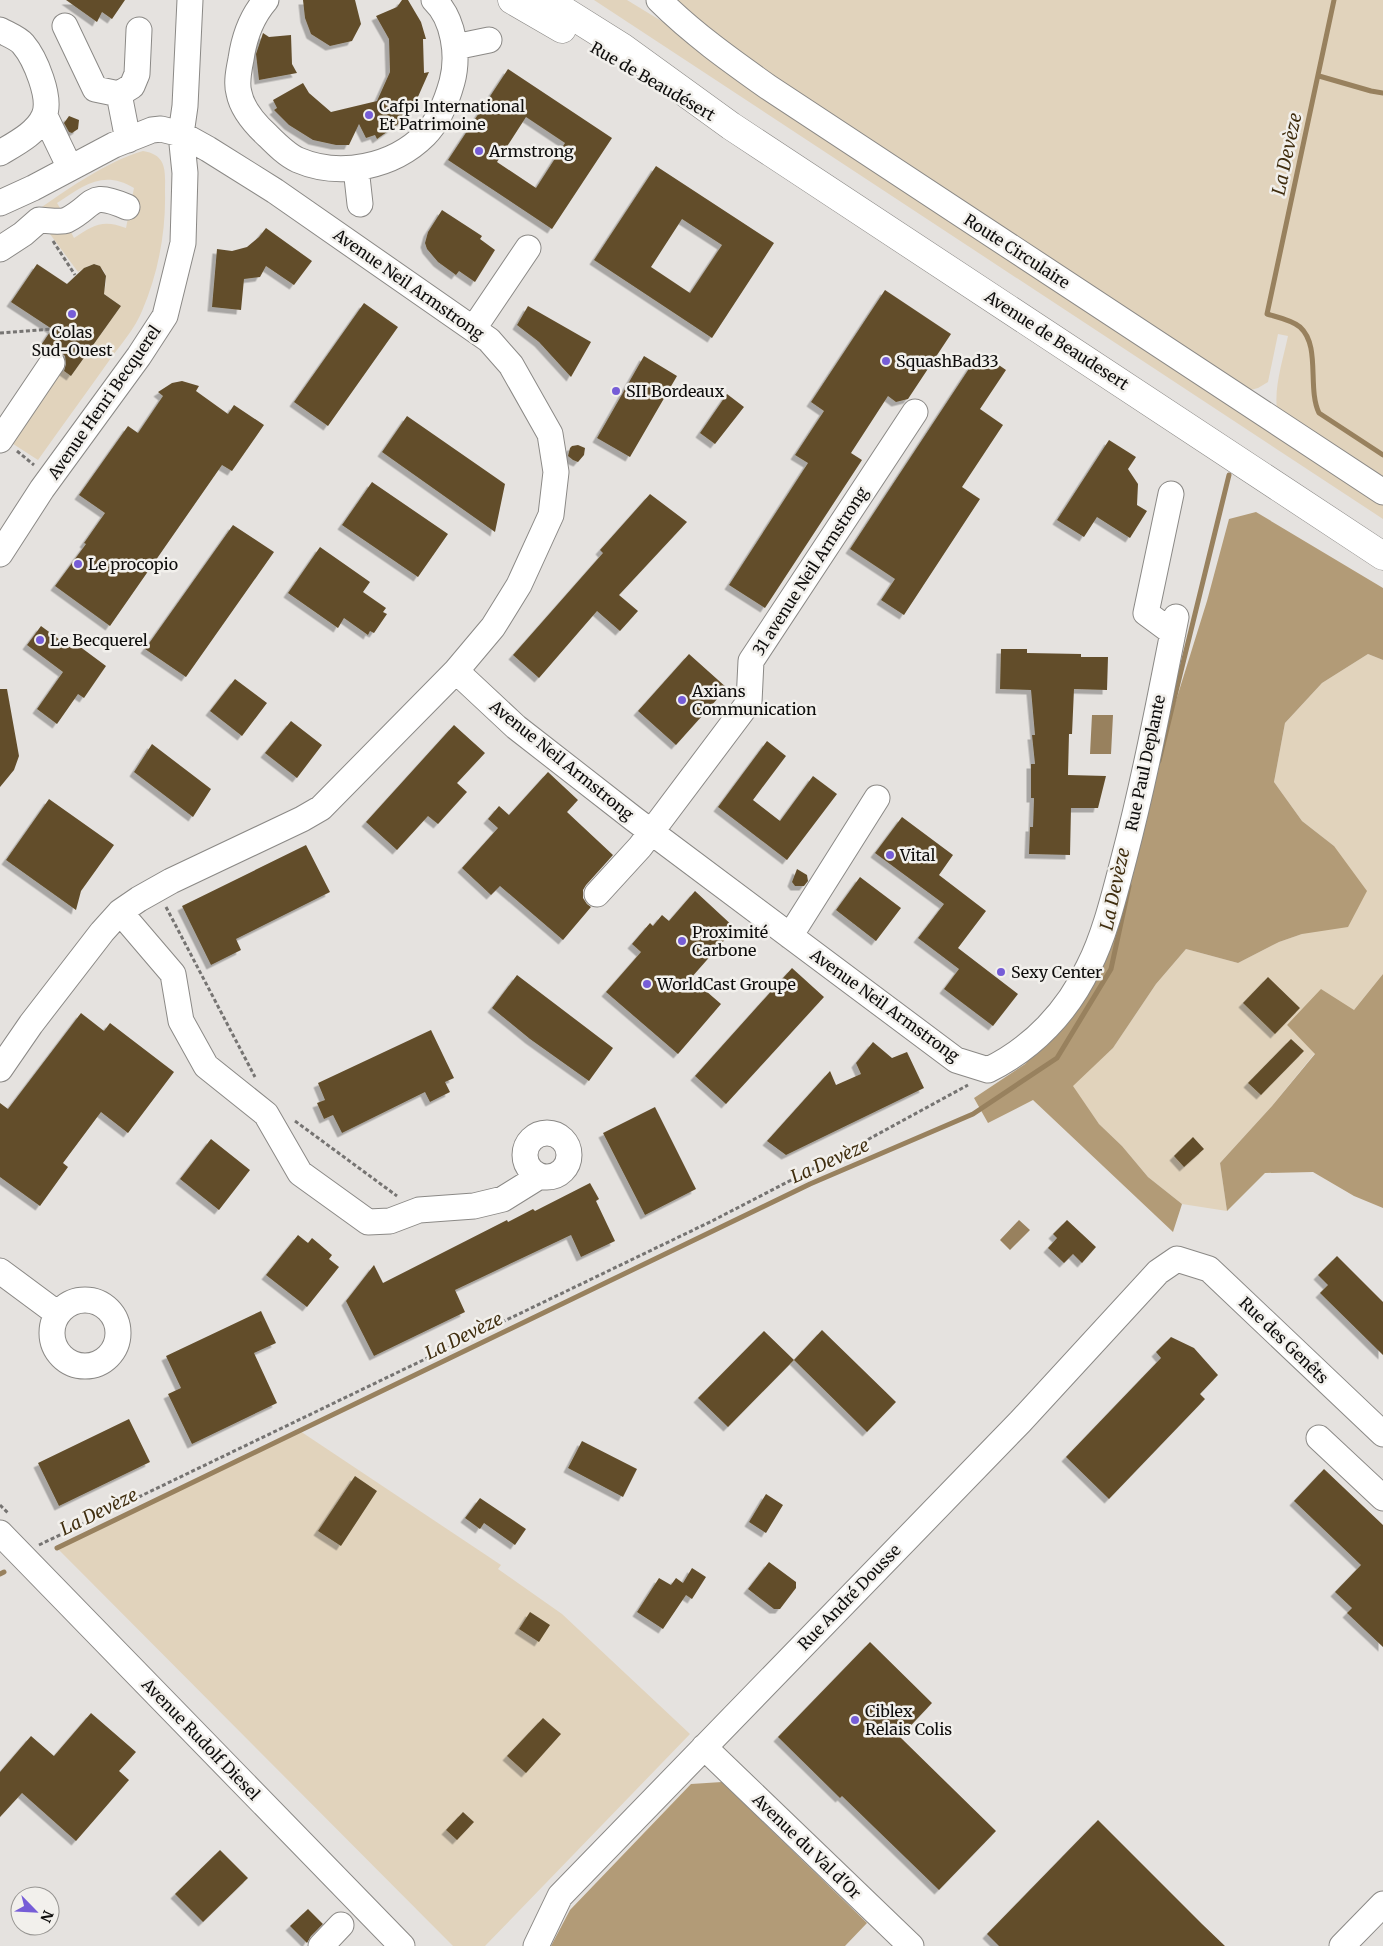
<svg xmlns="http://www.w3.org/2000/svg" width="1383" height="1946" font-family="Merriweather,serif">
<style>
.green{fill:#e1d3bc}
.forest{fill:#b29b77}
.water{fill:#98815e}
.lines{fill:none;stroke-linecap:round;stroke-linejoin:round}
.stream{stroke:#98815e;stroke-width:5}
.building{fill:#624e2c;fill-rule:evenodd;filter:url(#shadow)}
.minor-casing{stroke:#8b8986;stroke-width:27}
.major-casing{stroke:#8b8986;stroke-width:29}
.path{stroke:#767472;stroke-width:3;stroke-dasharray:4 2.5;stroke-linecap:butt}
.minor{stroke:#fff;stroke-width:25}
.major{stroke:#fff;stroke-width:28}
.poi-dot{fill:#765dd7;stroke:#f2f0ec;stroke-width:2}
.labels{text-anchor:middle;stroke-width:5;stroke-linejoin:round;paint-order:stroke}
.street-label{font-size:16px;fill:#0e0d0c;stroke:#f2f0ec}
.poi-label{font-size:16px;fill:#0e0d0c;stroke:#f2f0ec;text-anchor:start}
.water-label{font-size:18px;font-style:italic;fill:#402e0f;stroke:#f2f0ec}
</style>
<defs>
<filter id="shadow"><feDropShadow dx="-4.5" dy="4.5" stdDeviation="0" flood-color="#0004"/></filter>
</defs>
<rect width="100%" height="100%" fill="#e5e2df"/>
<!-- green -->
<path class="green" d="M594 0H627L663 22 737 73 734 79 740 83 744 79 1383 501V519Z
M675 0H1383V480L1277 410C1274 386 1283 360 1288 336L1278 334 1268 382 1258 388 1247 391 747 60Z
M143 151C168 155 165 172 165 192 166 232 158 274 142 311 135 328 122 343 111 358 87 392 62 426 38 460L7 440 58 367 71 376 121 306 103 293C108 282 108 269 95 264L88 266 78 272 44 226 67 224 74 238C93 225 103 219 126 228L134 188C103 169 83 186 57 203L63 213 39 209C69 188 108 161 143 151Z
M1368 654 1383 660V974L1354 1010 1287 1025 1315 1053 1272 1106 1220 1163 1227 1211 1182 1204 1148 1177 1122 1146 1099 1124 1072 1086 1113 1048 1156 984 1186 949 1238 963 1279 942 1302 934 1334 846 1302 821 1274 782 1285 723 1322 683Z
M300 1431 501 1565 498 1569 562 1614 690 1734 485 1946H453L57 1548Z"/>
<!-- forest -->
<path class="forest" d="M1256 512 1383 588V660L1368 654 1322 683 1285 723 1274 782 1302 821 1334 846 1367 891 1348 927 1302 934 1279 942 1238 963 1186 949 1156 984 1113 1048 1073 1086 1099 1124 1122 1146 1148 1177 1182 1204 1173 1232 1033 1100 988 1123 974 1098 1025 1064 1068 1018 1106 959 1127 895 1145 814 1174 707 1207 601 1229 519Z
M1383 974V1208L1354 1196 1313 1172 1265 1173 1227 1211 1220 1163 1272 1106 1315 1054 1287 1025 1321 989 1354 1010Z
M722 1782 867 1923 845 1946H551L570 1910 691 1784Z"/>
<!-- water -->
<path class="water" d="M1092 715H1113L1111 754H1090Z
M1019 1220 1030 1230 1010 1250 1000 1240Z"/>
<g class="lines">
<!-- stream -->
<path class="stream" d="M1334 0 1267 314C1277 317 1292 320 1300 327 1321 346 1307 388 1319 413L1383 455
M1319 76 1371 91 1383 93
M1159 761 1229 475
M57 1548 810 1184 973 1114 1057 1058 1111 969 1129 886
M0 1574 4 1572"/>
</g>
<!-- building -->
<path class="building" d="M66 0H125L112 19 102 12 97 22Z
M303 0H355L361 24 352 41 330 46 311 34 305 18Z
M402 0H408L421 22 426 39H423L424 73 429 72 417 99 404 118 405 119 377 139 375 135 366 138 359 124 349 145H336L313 140 289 125 274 110 277 108 273 100 303 83 309 93 331 112 377 101 390 72 389 39 376 16 397 7Z
M263 33 269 37 291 35 292 64 297 73 259 80 256 54Z
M508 69 612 138 552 229 448 160ZM526 117 565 143 536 188 497 162Z
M69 116 79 120 78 129 72 133 69 132 64 123Z
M656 166 774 243 712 338 594 260ZM682 219 722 245 690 293 651 267Z
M442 210 482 236 480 239 495 250 475 282 459 271 456 275 438 262 427 249 425 243 428 232Z
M266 228 312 261 294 285 266 266 260 277 244 279 241 310 212 307 217 249 232 251 247 247 259 237Z
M37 264 67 284 84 268 94 264 100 266 106 276 104 294 121 306 71 376 64 371 66 364 65 356 60 351 53 349 46 350 41 354 37 351 52 329 11 302Z
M885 290 951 334 908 399 896 402 888 396 851 453 862 460 765 608 729 585 808 463 795 455 824 411 811 402Z
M364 303 398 327 328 426 294 402Z
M528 306 591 342 571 377 539 342 517 325Z
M980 352 1006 370 980 409 1003 425 962 487 980 499 904 615 881 600 895 579 850 549Z
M644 356 677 376 630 457 597 438Z
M182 381 199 386 196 391 228 414 234 405 264 425 232 471 222 465 110 626 55 586 86 544 84 543 105 513 79 495 128 426 138 433 163 396 158 392 172 383Z
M727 394 744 407 715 444 700 433Z
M407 416 505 484 495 532 382 452Z
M1109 440 1136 457 1128 469 1138 484 1137 505 1147 511 1130 538 1097 517 1084 537 1057 520Z
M578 445 585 448 584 455 578 462 573 460 568 456 570 448 572 446Z
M372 482 448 534 418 577 342 525Z
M650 494 687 522 619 595 638 611 620 631 597 611 539 678 513 655 603 553 600 550Z
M233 525 274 552 186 677 145 649Z
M320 547 370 582 363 592 386 608 383 612 387 614 374 633 370 631 368 635 344 618 338 628 288 593Z
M41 626 71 648 75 643 106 666 84 698 78 694 57 724 37 709 63 672 27 645Z
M1001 649H1027V653L1081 654V657H1108L1107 690 1074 689 1072 734H1069L1068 775 1106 776 1098 808H1071L1070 855 1029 854 1030 827H1033L1034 798H1031V764H1035L1032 735H1035L1031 690 1000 689Z
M689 654 727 688 676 745 638 711Z
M235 679 267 703 242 736 210 711Z
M0 689H7L19 756 14 770 0 787Z
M291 721 322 745 297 778 265 753Z
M454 725 485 753 457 783 467 792 438 824 428 816 397 850 366 822Z
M767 741 786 756 753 800 780 821 813 776 837 794 787 860 718 807Z
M152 744 211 789 193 817 134 772Z
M548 772 578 800 567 812 613 855 586 885 583 890V898L587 904 591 907 563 940 500 886 491 895 462 868 498 828 488 819 499 806 509 815Z
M49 799 114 845 81 891 76 910 6 860Z
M902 817 953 855 939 875 986 911 958 948 1018 994 993 1026 944 989 959 969 918 938 944 904 875 853Z
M306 845 330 892 236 939 241 950 211 965 182 906Z
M797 869 807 875 808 881 804 886H795L792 882Z
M860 877 901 908 876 941 836 910Z
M695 891 735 928 691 978 721 1004 678 1054 606 992 641 952 632 944 650 923 653 926 662 915 669 921Z
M792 968 824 997 726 1104 695 1076Z
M517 975 613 1048 589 1081 530 1039 492 1008Z
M1268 977 1300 1008 1275 1034 1243 1003Z
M81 1013 104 1031 110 1023 174 1072 128 1133 101 1112 63 1163 68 1167 40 1206 0 1177V1103L8 1109Z
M431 1030 454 1078 445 1082 450 1092 430 1102 425 1092 342 1133 333 1115 324 1119 317 1103 325 1100 318 1083Z
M1291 1039 1304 1051 1261 1095 1248 1083Z
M873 1042 892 1058 907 1052 924 1088 786 1155 767 1141 830 1071 836 1085 861 1074 856 1063Z
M655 1107 696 1189 645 1215 603 1133Z
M1193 1137 1204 1149 1184 1167 1174 1156Z
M211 1139 250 1170 219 1210 180 1179Z
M590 1183 599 1199 596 1201 615 1241 581 1257 571 1235 455 1290 465 1312 374 1356 346 1301 374 1265 383 1283 507 1220 508 1222 533 1209 535 1211Z
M1067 1220 1096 1247 1082 1263 1073 1254 1064 1263 1048 1248 1057 1238 1053 1234Z
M298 1235 308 1243 312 1238 318 1243 332 1255 329 1259 339 1267 307 1307 266 1275Z
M1337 1256 1383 1302V1355L1320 1293 1328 1285 1318 1275Z
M261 1311 276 1343 254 1353 277 1403 192 1444 168 1394 181 1388 166 1356Z
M822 1330 896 1402 867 1432 794 1360Z
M764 1331 794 1360 728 1427 698 1398Z
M1171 1337 1194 1348 1218 1375 1200 1394 1205 1399 1109 1499 1066 1457 1161 1358 1156 1352Z
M129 1419 150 1462 59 1506 38 1463Z
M582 1441 637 1469 623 1497 568 1468Z
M1324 1469 1383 1525V1647L1347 1613 1352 1608 1335 1592 1361 1565 1294 1501Z
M355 1476 377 1491 341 1546 318 1531Z
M766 1494 783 1505 766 1533 749 1522Z
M480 1498 526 1529 515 1545 484 1523 480 1529 465 1518Z
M769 1562 796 1582V1588L780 1609H774L748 1589Z
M692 1568 706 1577 692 1599 686 1595 663 1629 637 1612 659 1578 671 1585 676 1578 683 1583Z
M530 1612 550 1625 539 1642 519 1629Z
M870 1642 932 1703 900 1737 996 1831 939 1890 842 1796 840 1798 778 1737Z
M91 1713 136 1752 119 1771 129 1780 76 1841 22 1793 0 1817V1772L31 1736 54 1756Z
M543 1718 561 1734 526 1773 507 1756Z
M463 1812 474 1822 457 1840 446 1830Z
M1098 1820 1202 1924 1225 1946H999L987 1934Z
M220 1850 248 1878 203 1922 175 1894Z
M308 1909 323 1924 311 1936 307 1943 290 1926Z"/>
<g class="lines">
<!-- minor casing -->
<g class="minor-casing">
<path id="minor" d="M266 0C252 16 244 38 241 59 239 69 236 83 239 93 242 109 256 125 268 136 277 145 287 155 298 160 340 178 393 167 425 135 439 121 447 100 452 82 459 56 454 19 434 0
M659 0C692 33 730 60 768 87L1383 492
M65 26 95 89 119 94
M0 30C7 34 18 38 23 44 35 58 52 98 44 116 37 133 15 144 0 153
M455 47 489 40
M45 116 70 168
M128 140 119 94 132 86 137 74 139 30
M356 168 360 204
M0 203 33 188 114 145 152 130 161 129 181 134 208 149 275 191 489 340 511 365 550 434 556 472 551 515 519 585 493 627 456 671 321 808 302 819 171 881 139 899 120 912 102 932 31 1024 0 1069
M0 249 23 234 39 220C46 220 60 223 67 220 96 205 88 190 127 207
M474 328 528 248
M0 440 52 363
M1171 494 1146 613 1173 633
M0 554 42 489 139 356 165 316 183 243 185 173 181 134 185 106 190 0
M456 671 516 727 634 819 956 1060 988 1070C1033 1048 1068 1011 1089 966 1105 935 1115 892 1124 858 1145 778 1160 698 1176 617
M597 894 640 847 749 702 751 661 915 412
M120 912 173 974 181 1021 206 1066 266 1114 300 1173 368 1222 390 1221 419 1210 474 1206 503 1199 540 1176
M790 936 877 798
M525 1155a22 22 0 1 1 44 0a22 22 0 1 1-44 0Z
M0 1271 58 1314
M52 1333a33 33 0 1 1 66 0a33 33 0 1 1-66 0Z
M1319 1438 1383 1498
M0 1533 402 1946
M704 1747 911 1946
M321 1946 341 1925
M536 1946 560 1896 1020 1422 1158 1272 1177 1259 1209 1269 1383 1434
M1342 1946 1383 1904"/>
</g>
<!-- major casing -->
<g class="major-casing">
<path id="major" d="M512 0 562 29
M547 0 622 47 731 126 1383 556"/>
</g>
<!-- path -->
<path class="path" d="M53 241 75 275
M0 333 52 329
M17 451 34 465
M166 907 255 1077
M295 1121 397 1196
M0 1505 8 1513
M39 1545 712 1221 834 1158 968 1085"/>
<!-- minor -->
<use href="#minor" class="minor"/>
<!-- major -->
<use href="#major" class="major"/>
</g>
<!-- markers -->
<g class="poi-dot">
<circle cx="369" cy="115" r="5"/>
<circle cx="479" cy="151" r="5"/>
<circle cx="72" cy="314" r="5"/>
<circle cx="886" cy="361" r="5"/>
<circle cx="616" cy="391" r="5"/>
<circle cx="78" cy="564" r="5"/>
<circle cx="40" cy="640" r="5"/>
<circle cx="682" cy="700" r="5"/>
<circle cx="890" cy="855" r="5"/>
<circle cx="682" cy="941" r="5"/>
<circle cx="1001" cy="972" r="5"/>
<circle cx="647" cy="984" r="5"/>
<circle cx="855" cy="1720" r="5"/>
</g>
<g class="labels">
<!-- street labels -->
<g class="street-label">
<text transform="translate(653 81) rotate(30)" y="6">Rue de Beaudésert</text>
<text transform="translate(1017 251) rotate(33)" y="6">Route Circulaire</text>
<text transform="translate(409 284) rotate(35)" y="6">Avenue Neil Armstrong</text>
<text transform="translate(1057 340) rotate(33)" y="6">Avenue de Beaudesert</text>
<text transform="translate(104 402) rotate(-55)" y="6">Avenue Henri Becquerel</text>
<text transform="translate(810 571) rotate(-57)" y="6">31 avenue Neil Armstrong</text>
<text transform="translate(562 760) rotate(39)" y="6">Avenue Neil Armstrong</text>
<text transform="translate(1145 763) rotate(-78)" y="6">Rue Paul Deplante</text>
<text transform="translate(885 1005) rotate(36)" y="6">Avenue Neil Armstrong</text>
<text transform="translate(1284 1340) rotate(44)" y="6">Rue des Genêts</text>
<text transform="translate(849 1597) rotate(-46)" y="6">Rue André Dousse</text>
<text transform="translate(201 1739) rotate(46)" y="6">Avenue Rudolf Diesel</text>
<text transform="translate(807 1846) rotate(44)" y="6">Avenue du Val d'Or</text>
</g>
<!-- poi labels -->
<g class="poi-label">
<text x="379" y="112">Cafpi International<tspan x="379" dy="18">Et Patrimoine</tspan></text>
<text x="489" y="157">Armstrong</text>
<text x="72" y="338" text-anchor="middle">Colas<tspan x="72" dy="18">Sud-Ouest</tspan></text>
<text x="896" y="367">SquashBad33</text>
<text x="626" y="397">SII Bordeaux</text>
<text x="88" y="570">Le procopio</text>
<text x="50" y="646">Le Becquerel</text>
<text x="692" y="697">Axians<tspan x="692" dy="18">Communication</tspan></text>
<text x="900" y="861">Vital</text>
<text x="692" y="938">Proximité<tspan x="692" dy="18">Carbone</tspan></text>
<text x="1011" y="978">Sexy Center</text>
<text x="657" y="990">WorldCast Groupe</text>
<text x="865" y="1717">Ciblex<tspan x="865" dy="18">Relais Colis</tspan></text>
</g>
<!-- water labels -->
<g class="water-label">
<text transform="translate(1287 154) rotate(-78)" y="6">La Devèze</text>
<text transform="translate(1115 889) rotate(-78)" y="6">La Devèze</text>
<text transform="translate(830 1161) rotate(-24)" y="6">La Devèze</text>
<text transform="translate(464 1336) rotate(-26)" y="6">La Devèze</text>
<text transform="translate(99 1512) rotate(-26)" y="6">La Devèze</text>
</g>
</g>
<!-- north arrow -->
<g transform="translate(35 1911) rotate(114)"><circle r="24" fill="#f2f0ec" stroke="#979592"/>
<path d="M0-4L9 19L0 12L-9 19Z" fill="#765dd7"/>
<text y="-8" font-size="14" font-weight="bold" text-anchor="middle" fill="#0e0d0c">N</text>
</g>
</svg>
